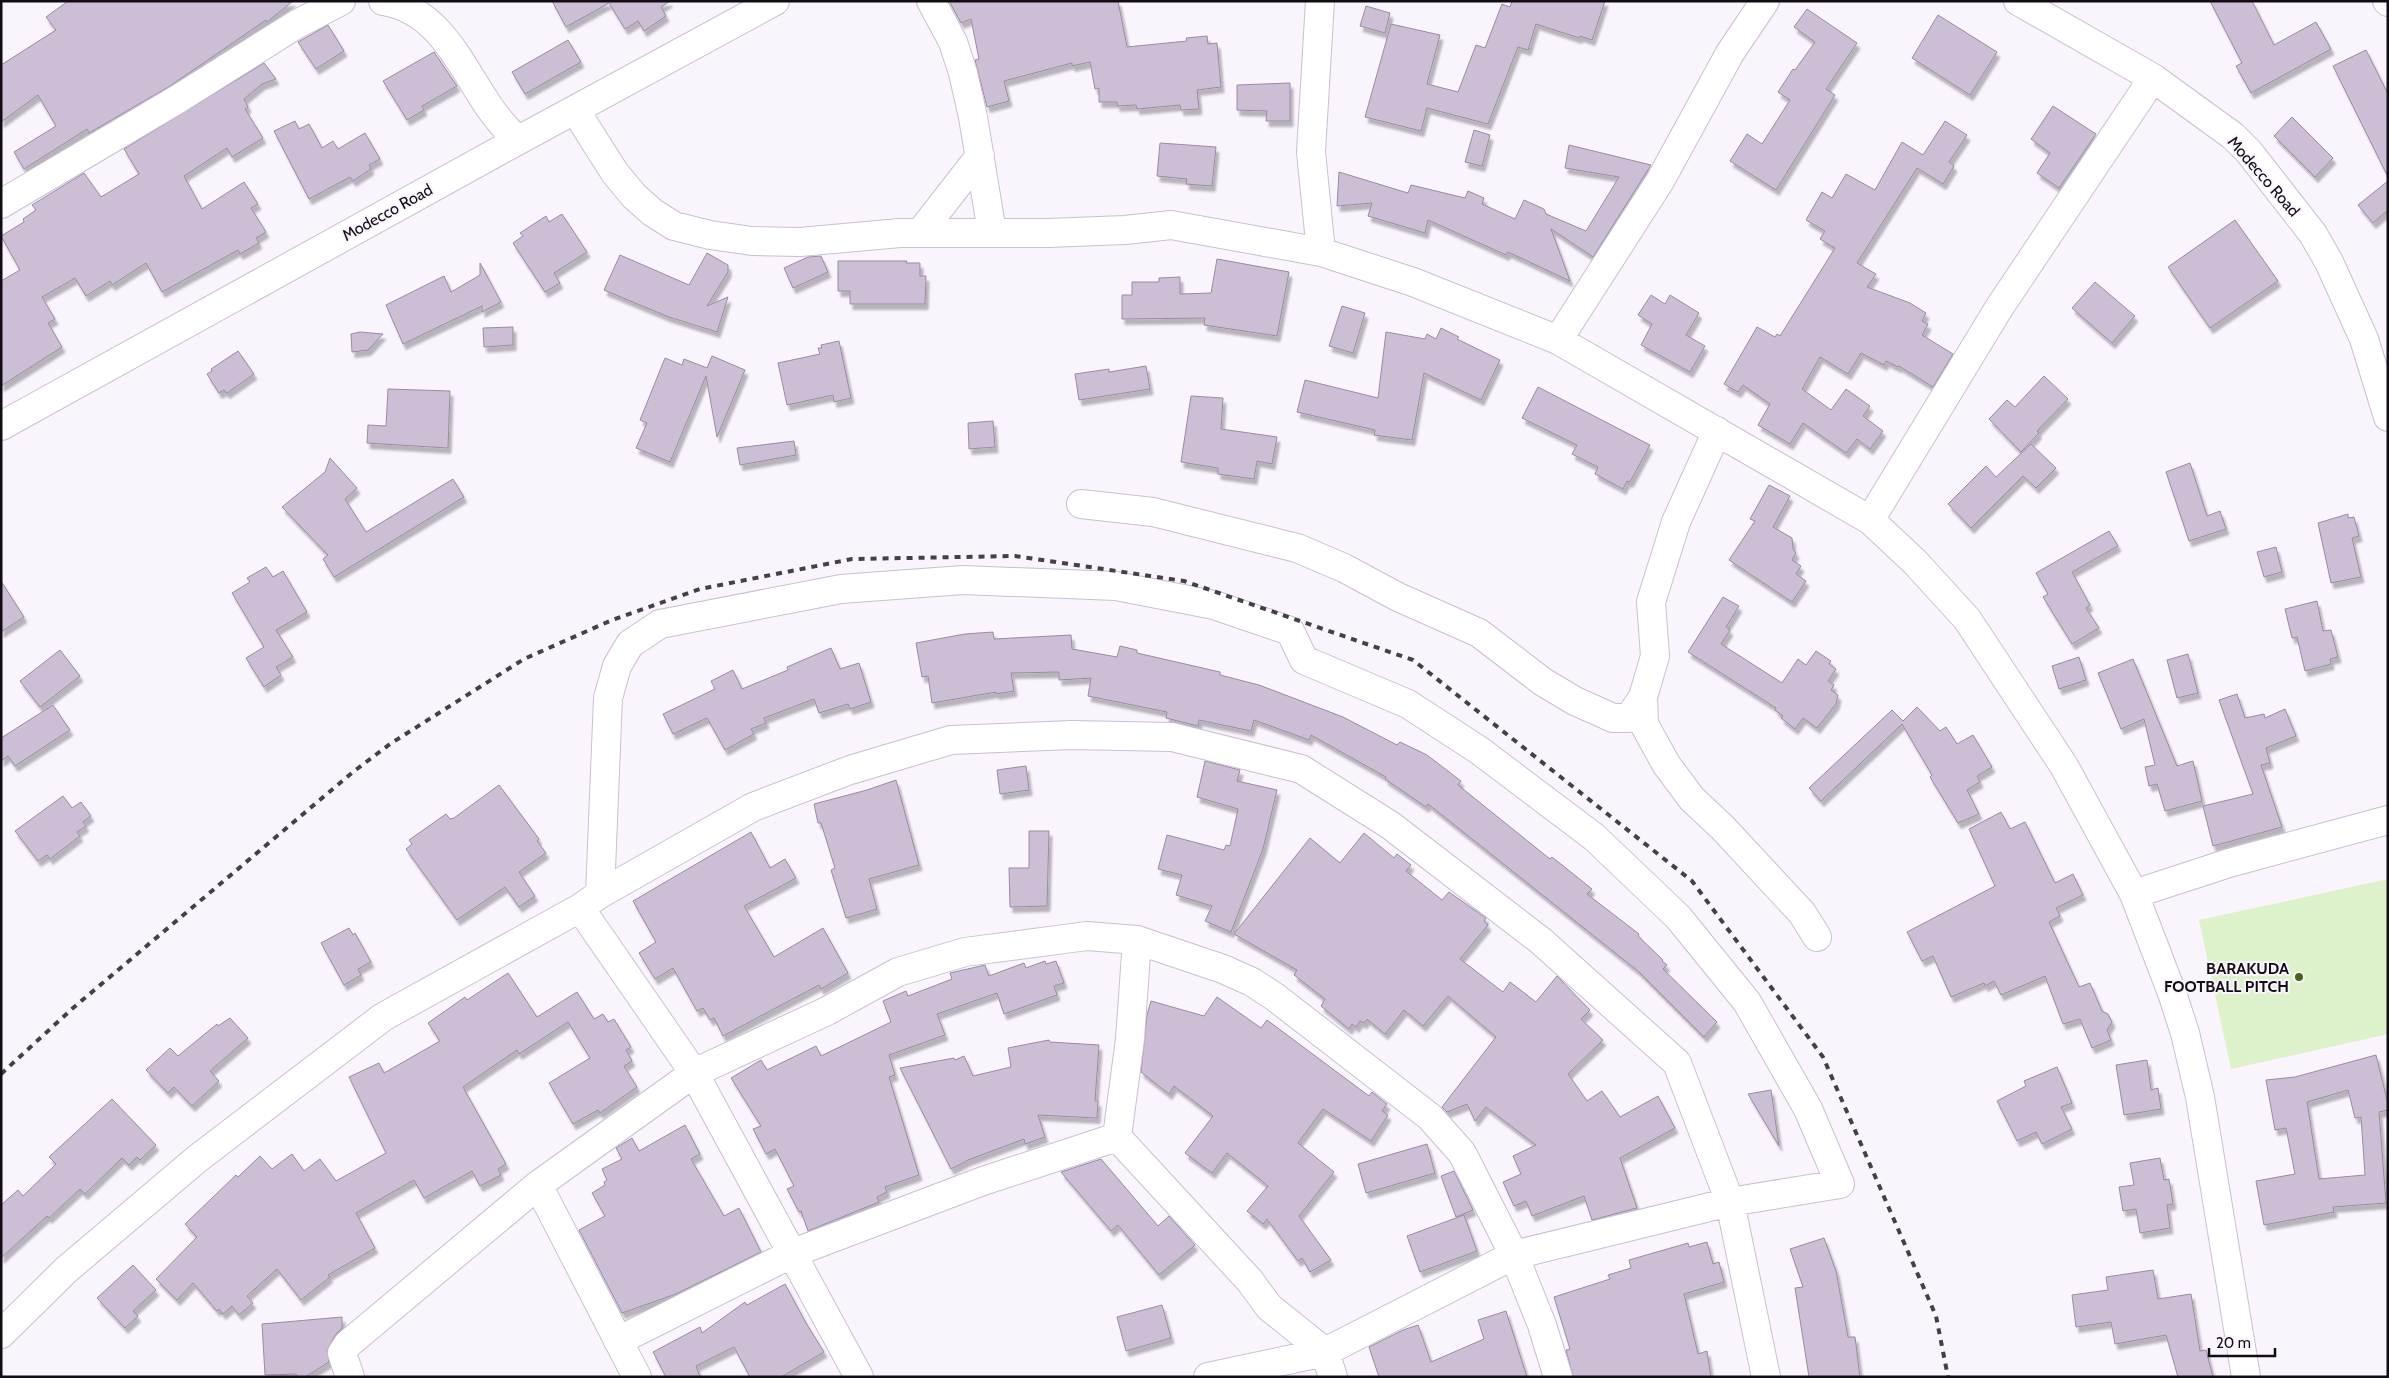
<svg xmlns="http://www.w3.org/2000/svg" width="2389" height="1378" font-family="Cabin,sans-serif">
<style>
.green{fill:#ddf1cb}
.building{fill:#ccbed4;stroke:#998ba0;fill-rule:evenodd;filter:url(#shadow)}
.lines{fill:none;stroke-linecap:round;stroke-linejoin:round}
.minor-casing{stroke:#ccbed4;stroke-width:30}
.minor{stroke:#fff;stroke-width:28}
.rail{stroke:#453f48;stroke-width:4;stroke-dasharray:6 6;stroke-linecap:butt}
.poi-dot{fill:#47661b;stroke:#faf4fd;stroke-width:2}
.labels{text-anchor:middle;stroke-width:4;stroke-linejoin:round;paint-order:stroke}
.street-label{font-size:16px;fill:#120d15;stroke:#faf4fd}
.poi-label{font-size:16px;font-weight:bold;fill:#120d15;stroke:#faf4fd;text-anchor:end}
</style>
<defs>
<filter id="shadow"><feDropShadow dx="3" dy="5.5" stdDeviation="1" flood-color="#0004"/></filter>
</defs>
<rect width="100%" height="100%" fill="#faf4fd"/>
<!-- green -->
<path class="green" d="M2388 879V1034L2231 1069 2199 920Z"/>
<!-- building -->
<path class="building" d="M68 1H293L267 22 266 20 170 86 89 133 87 129 24 169 14 152 56 126 38 95 1 122V65L56 30 46 17Z
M552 1H670L661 7 666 16 644 31 638 21 625 29 609 3 566 27Z
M949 1H1118L1127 47 1187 41 1186 38 1207 36 1208 44 1217 43 1221 87 1197 90 1199 109 1181 110 1180 105 1137 109 1136 105 1117 106V102H1099V88L1095 89 1090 62 1072 66V63L1004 81 1009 101 987 107 975 60 979 59 971 19 961 23Z
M1512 1H1605L1592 40 1580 36 1579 38 1536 24 1528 50 1518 47 1488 124 1427 108 1421 131 1365 117 1391 24 1440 35 1427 84 1458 92 1476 45 1485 48 1502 4 1510 7Z
M2210 1H2252L2274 45 2316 22 2331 49 2251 93 2236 66 2242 63Z
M1366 6 1390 13 1385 33 1360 26Z
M1807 9 1857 43 1826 89 1835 95 1776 190 1730 161 1747 134 1762 144 1790 100 1778 92 1793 69 1795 70 1815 42 1794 27Z
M1938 15 1997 52 1970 95 1912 58Z
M328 25 344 51 316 69 298 42Z
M568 40 581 62 525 94 512 72Z
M2366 50 2388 94V177L2333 66Z
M434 52 457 86 422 106 424 110 407 120 383 81Z
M264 63 276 79 262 84 244 99 248 107 245 109 263 138 232 157 227 148 184 176 202 209 244 182 258 204 251 208 266 232 256 238 259 243 240 254 238 250 162 292 146 263 112 285 110 281 86 296 75 278 42 297 55 319 48 323 62 347 1 386V281L20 270 1 236 24 222 23 219 36 210 32 205 84 173 101 197 139 174 124 149Z
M1290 83V121H1266L1267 111 1237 110V85Z
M2053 106 2096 134 2059 188 2037 173 2050 153 2031 139Z
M2292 117 2333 158 2315 177 2274 136Z
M295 121 299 129 309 124 322 148 333 141 338 149 365 133 380 159 369 165 371 169 353 181 350 177 309 199 274 131Z
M1945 121 1967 135 1949 162 1954 166 1943 184 1917 168 1857 263 1876 274 1867 287 1910 303 1926 313 1922 321 1928 324 1922 335 1953 354 1933 387 1899 366 1898 367 1886 361 1884 365 1861 353 1848 374 1820 357 1802 389 1831 410 1846 389 1870 406 1863 416 1883 431 1870 449 1857 439 1846 453 1803 423 1790 444 1758 425 1770 404 1743 385 1738 392 1724 384 1757 327 1775 337 1777 334 1780 336 1835 248 1820 239 1825 231 1806 220 1822 192 1832 198 1846 174 1875 190 1902 142 1923 155Z
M1474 130 1490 135 1482 166 1465 162Z
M1160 143 1216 147 1212 186 1186 184 1187 179 1157 176Z
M1569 145 1651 165 1593 257 1551 229 1570 281 1508 252 1506 255 1428 220 1425 233 1368 216 1372 203 1337 206 1339 172 1408 193 1411 185 1465 198 1468 191 1484 198 1482 204 1515 219 1524 200 1544 209 1546 214 1586 231 1619 177 1565 168Z
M2388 181V210L2373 223 2358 205Z
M562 214 587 252 554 273 560 283 545 292 513 243 523 236 520 233 546 216 549 222Z
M2235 220 2278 281 2210 328 2168 267Z
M707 253 728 265V272L707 306 728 297 717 332 669 317 604 290 620 255 689 285Z
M821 256 828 272 793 288 784 268 808 257Z
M1217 259 1289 272 1277 336 1204 325 1205 318 1122 319V295H1132V282H1159V278L1180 277V294L1211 293Z
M838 261H907L906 263H920V276H926L925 304H850V291H838Z
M480 263 501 302 482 312V306L403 344 386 305 444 276 451 292 480 275Z
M2095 282 2135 316 2112 343 2072 308Z
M1651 295 1665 304 1670 295 1699 313 1686 335 1705 346 1690 372 1641 345 1652 324 1638 315Z
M1342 306 1365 313 1353 353 1329 346Z
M513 327V345L484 347 483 328Z
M1441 328 1459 337 1457 339 1500 360 1481 400 1424 373 1412 440 1374 435 1375 430 1297 412 1305 380 1378 398 1386 332 1425 339 1427 334 1436 339Z
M360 332 383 334 368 350 352 352 351 334Z
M839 341 851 398 834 402 833 395 787 405 778 363 820 354 818 348H822L821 345Z
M238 351 254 374 227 393 224 390 219 393 207 374 212 371 211 369Z
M712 356 745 370 717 437 706 376 670 462 636 448 647 423 640 420 665 358 682 365 684 359 707 368Z
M1146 366 1150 389 1079 400 1075 374 1109 369V372Z
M2044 376 2068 399 2037 431 2039 433 2021 452 1989 419 2007 400 2015 407Z
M1538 387 1650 445 1630 482 1627 481 1623 489 1595 474 1598 467 1572 454 1577 445 1522 418Z
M388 389 450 391 448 448 367 443 368 425 386 426Z
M1191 396 1223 398 1221 429 1277 437 1272 464 1257 461 1254 479 1218 474V468L1181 462Z
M993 421 995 447 969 449 968 423Z
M794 441 796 455 740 465 737 448Z
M2031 444 2056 468 2036 488 2023 476 1971 528 1948 504 1986 466 1996 477Z
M330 458 357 488 345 499 366 532 453 479 464 497 334 577 323 559 328 555 282 507 325 472Z
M2190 463 2207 516 2220 511 2226 529 2189 541 2166 472Z
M1769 485 1790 496 1773 527 1792 538 1793 549 1796 553 1792 560 1801 566 1796 574 1806 581 1792 602 1729 560 1755 521 1750 519Z
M2348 514V518L2354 517 2359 536 2352 538 2361 577 2331 583 2318 523Z
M2109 531 2118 546 2072 572 2090 605 2086 608 2099 628 2072 644 2043 597 2048 594 2036 573Z
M2276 547 2282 572 2264 577 2257 552Z
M266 567 273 577 283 571 307 612 276 630 293 657 276 667 281 675 264 687 246 658 264 647 232 593 250 582 247 578Z
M1 581 24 617 1 632Z
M1723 597 1739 606 1726 627 1730 630 1721 644 1782 683 1798 659 1806 665 1816 651 1831 661 1829 664 1836 669 1828 681 1834 685 1831 690 1838 695 1836 704 1817 728 1803 718 1795 729 1781 718 1783 716 1775 710 1776 708 1688 652Z
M2317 601 2323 631 2331 630 2338 657 2330 659 2331 664 2305 671 2297 637 2292 638 2285 609Z
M993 632 994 639 1071 635 1072 649 1117 657 1120 646 1137 650V653L1220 672V675L1259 685 1343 717 1397 745 1400 742 1427 755 1461 781 1458 785 1550 859 1552 857 1592 889 1587 894 1639 934 1638 936 1663 960 1662 961 1667 965 1663 969 1717 1022 1704 1037 1638 971 1428 804 1426 807 1385 779 1386 777 1311 735 1309 740 1254 720 1251 731 1199 720 1198 726 1166 718 1167 712 1088 696 1091 678 1059 680V672L1011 673 1014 691 996 694V692L932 703 928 676 922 677 916 643 965 634Z
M831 648 840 669 859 663 871 702 850 709 848 704 819 713 814 699 764 718 766 723 751 729 754 734 725 750 707 718 673 734 663 714 715 689 711 681 733 670 742 689 788 670 787 667Z
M60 650 80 676 40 707 20 681Z
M2188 654 2198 693 2177 698 2167 660Z
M2079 657 2086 680 2059 689 2052 666Z
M2133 659 2177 766 2193 761 2202 801 2165 811 2157 784 2149 786 2145 767 2155 765 2144 719 2121 729 2098 673Z
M2237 694 2245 718 2264 714 2265 718 2285 709 2296 736 2266 748 2270 763 2261 765 2282 827 2213 846 2203 806 2253 794 2219 700Z
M53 705 70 730 15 766 8 756 1 761V738Z
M1917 707 1940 731 1946 727 1957 744 1973 735 1992 767 1977 776 1980 782 1967 790 1979 814 1958 823 1930 777 1932 775 1902 724 1821 801 1809 788 1892 710 1903 721Z
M1205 761 1240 770 1237 781 1277 790 1263 849 1231 932 1205 921 1212 906 1176 895 1182 875 1158 869 1167 835 1224 850 1226 845 1230 846 1238 809 1197 797Z
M1026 766 1029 790 1000 794 997 770Z
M896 780 919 865 869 879 877 909 846 918 831 870 835 868 821 823H818L814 804 867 790Z
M499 785 539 839 537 841 546 853 519 872 535 896 519 907 505 887 457 920 406 849 412 844 409 840 446 814 450 819 454 818Z
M63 796 72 808 81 802 91 816 83 822 86 826 77 832 80 836 50 859 47 855 38 861 15 831Z
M2001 812 2010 829 2025 822 2055 883 2073 874 2083 895 2056 908 2060 916 2049 922 2079 987 2090 983 2102 1011 2108 1014 2112 1022 2107 1030 2111 1040 2092 1048 2080 1019 2063 1024 2045 976 2001 995 1994 981 1985 986 1984 983 1951 997 1933 956 1922 961 1907 932 1995 886 1969 829Z
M1029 831H1049L1047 906 1010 907 1009 868H1029Z
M751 832 770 868 785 859 796 878 744 906 774 957 823 928 848 973 821 989 819 985 723 1036 714 1018 710 1020 703 1008 697 1011 673 968 655 979 639 953 656 942 633 901Z
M1364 833 1394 858 1397 854 1411 865 1406 871 1442 900 1449 892 1486 918 1484 921 1488 925 1460 959 1503 992 1510 982 1536 1002 1557 976 1590 1010 1581 1019 1603 1040 1568 1074 1587 1101 1602 1091 1620 1117 1658 1096 1675 1128 1620 1158 1637 1208 1592 1220 1584 1196 1532 1216 1526 1201 1514 1206 1503 1182 1521 1174 1513 1156 1536 1145 1486 1107 1475 1121 1467 1104 1447 1112 1442 1107 1496 1037 1448 996 1423 1026 1404 1010 1385 1034 1367 1019 1364 1023 1360 1021 1356 1027 1352 1024 1349 1029 1321 1006 1325 999 1294 975 1297 970 1234 934 1310 838 1340 863Z
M349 928 353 935 355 933 371 962 358 969 361 975 344 985 321 943Z
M1045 961 1046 964 1056 961 1064 983 1054 986 1057 995 1004 1014 997 993 937 1014 945 1035 889 1055 895 1075 889 1077 919 1175 885 1187 887 1192 877 1197 879 1202 808 1231 801 1211 799 1212 787 1189 794 1186 775 1149 766 1154 753 1129 761 1126 731 1078 761 1060 767 1070 816 1046 821 1056 891 1022 883 1001 906 991 908 996 952 979 950 973 985 965 989 976 1024 963 1026 968Z
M508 973 537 1017 577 992 594 1019 603 1014 608 1022 614 1019 631 1047 626 1050 632 1061 624 1066 637 1087 600 1113 598 1110 573 1124 549 1083 590 1058 568 1022 519 1054 517 1050 463 1087 506 1164 498 1169 501 1175 480 1186 472 1171 424 1198 414 1180 356 1213 375 1248 328 1275 330 1277 301 1300 277 1269 247 1296 253 1303 239 1315 232 1306 223 1314 219 1309 217 1311 193 1283 177 1300 156 1279 197 1237 185 1224 236 1175 238 1177 260 1156 272 1169 292 1154 304 1171 320 1159 336 1181 386 1153 349 1077 379 1063 384 1073 440 1041 428 1023 465 997 467 1000Z
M1217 997 1261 1028 1267 1020 1369 1096 1372 1092 1387 1104 1382 1111 1388 1115 1371 1141 1323 1109 1298 1143 1334 1172 1299 1216 1331 1260 1310 1272 1302 1258 1298 1261 1267 1219 1263 1224 1247 1211 1268 1186 1227 1153 1212 1173 1185 1153 1213 1116 1174 1086 1169 1094 1141 1072 1147 1015 1151 1001 1204 1016Z
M230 1018 248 1038 210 1071 219 1081 192 1106 174 1087 168 1093 146 1070 170 1048 178 1056 217 1024 218 1026Z
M1049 1040 1050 1042 1099 1045 1095 1101H1098L1097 1118 1038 1115 1045 1137 1025 1144 1024 1139 968 1160 951 1169 900 1068 954 1058 955 1060 964 1056 973 1076 1011 1067 1008 1048Z
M2376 1055 2388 1104V1110L2379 1112 2386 1203 2333 1207 2334 1212 2264 1225 2256 1181 2295 1174 2286 1128 2275 1130 2266 1080 2295 1077ZM2348 1090 2355 1118 2361 1117 2365 1175 2319 1179 2307 1102Z
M2147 1060 2151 1090 2158 1088 2161 1109 2124 1115 2116 1065Z
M2057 1067 2072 1103 2061 1107 2072 1129 2042 1144 2036 1132 2017 1141 1997 1101 2026 1086 2024 1081Z
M1771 1090 1779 1146 1748 1094Z
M112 1099 156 1145 140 1160 137 1157 129 1165 122 1158 85 1194 80 1189 49 1218 47 1216 1 1258V1205L18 1190 23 1196 56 1164 49 1157Z
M685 1125 700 1154 691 1159 724 1216 739 1208 761 1252 676 1294 622 1313 579 1230 605 1216 592 1193 605 1185 604 1182 607 1180 602 1169 622 1159 616 1148 632 1138 639 1151Z
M1427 1144 1435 1173 1366 1193 1358 1164Z
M2160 1158 2164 1180 2169 1179 2173 1204 2167 1205 2170 1228 2140 1233 2136 1209 2123 1211 2119 1187 2134 1185 2130 1163Z
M1101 1159 1158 1226 1169 1216 1195 1245 1159 1275 1118 1225 1111 1231 1061 1172Z
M1454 1171 1473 1210 1456 1217 1441 1176Z
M1464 1215 1477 1251 1420 1272 1407 1236Z
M1824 1238 1836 1271 1848 1337H1855L1860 1377H1809L1795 1288 1803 1287 1790 1249Z
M1707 1242 1713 1264 1719 1262 1724 1282 1684 1294 1698 1354 1707 1351 1711 1377H1573L1566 1350 1570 1349 1554 1297 1610 1279 1608 1275 1631 1268 1629 1260 1688 1243 1689 1247Z
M133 1265 156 1290 133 1311 138 1316 125 1328 97 1298Z
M2153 1270 2158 1299 2191 1294 2200 1351 2206 1350 2213 1377H2178L2166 1335 2115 1344 2111 1322 2076 1327 2072 1295 2108 1290 2106 1277Z
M785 1284 806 1323 824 1352 781 1377H750L734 1347 696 1366 700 1377H666L653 1352 700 1327 702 1333 745 1302 747 1305Z
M1162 1305 1171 1338 1126 1351 1117 1317Z
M1506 1311 1527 1377H1379L1369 1347 1403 1330 1418 1325 1431 1362 1484 1339 1478 1320Z
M342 1317V1328L335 1335 327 1351 329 1362 305 1377H298L296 1374 265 1375 262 1324Z"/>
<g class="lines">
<!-- minor casing -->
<g class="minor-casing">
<path id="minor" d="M383 1C440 10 460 65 490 108 498 120 508 130 517 141
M931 1 953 42 963 73 973 117 992 232
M1320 1 1311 152 1321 252
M2018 1 2153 78 2233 136 2249 152 2313 234 2329 262 2364 339 2388 417
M2387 1 2388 2
M575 110 615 173 634 196 652 212 674 226 710 235 752 241 800 242 900 233H1048L1125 230 1171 225 1321 252 1413 282 1558 340 1870 520 1915 562 1967 619 2064 766 2134 894 2172 993 2185 1033 2200 1097 2246 1377
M1 204 178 99 297 24 341 1
M920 233 980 156
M1558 340 1660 181 1730 53 1765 1
M1 426 517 141 775 1
M1081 504 1153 512 1297 548 1344 568 1398 597 1479 633 1543 682 1575 701 1613 718H1629L1643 697 1655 656 1651 602 1676 522 1717 431
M1870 520 1999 308 2153 78
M1643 697 1644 724 1666 764 1692 799 1722 827 1802 913 1817 937
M600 894 608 698 617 666 630 644 660 624 841 589 963 580 1116 586 1214 605 1290 631 1304 660 1408 704 1480 751 1594 837 1678 917 1747 1002 1808 1109 1840 1184 1730 1202 1514 1255 1325 1352 1208 1377
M2134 894 2229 863 2388 820
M580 908 694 1073 859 1377
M1117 1137 1250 1281 1269 1307 1325 1352 1333 1377
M538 1185 637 1377
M1 1334 66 1270 197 1159 383 1017 580 908 600 894 753 807 850 770 951 740 1072 735 1172 737 1301 769 1390 825 1541 941 1677 1063 1730 1202 1766 1377
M618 1341 793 1253 983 1181 1117 1137 1130 1039 1137 940
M350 1377 342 1353 348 1344 538 1185 694 1073 827 1011 898 972 965 952 1087 936 1137 940 1223 969 1252 982 1275 997 1430 1117 1462 1153 1514 1255 1542 1325 1558 1377"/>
</g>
<!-- minor -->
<use href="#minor" class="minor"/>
<!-- rail -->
<path class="rail" d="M1 1074 73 1008 353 772 390 744 524 659 612 620 700 589 852 559 1015 556 1184 581 1413 660 1692 881 1823 1057 1936 1316 1948 1377"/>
</g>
<!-- markers -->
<circle class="poi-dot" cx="2299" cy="977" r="5"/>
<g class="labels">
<!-- street labels -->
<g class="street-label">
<text transform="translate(2264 176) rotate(49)" y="6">Modecco Road</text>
<text transform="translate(387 212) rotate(-29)" y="6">Modecco Road</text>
</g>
<!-- poi labels -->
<g class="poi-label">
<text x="2289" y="974">BARAKUDA<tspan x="2289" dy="18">FOOTBALL PITCH</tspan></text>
</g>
</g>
<!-- border -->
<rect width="2389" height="1378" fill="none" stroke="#120d15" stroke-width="5"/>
<!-- scale -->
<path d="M2209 1348v8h66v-8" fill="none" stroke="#120d15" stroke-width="2.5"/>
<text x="2216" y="1348" font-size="15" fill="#120d15" stroke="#faf4fd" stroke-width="4" paint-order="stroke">20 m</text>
</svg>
